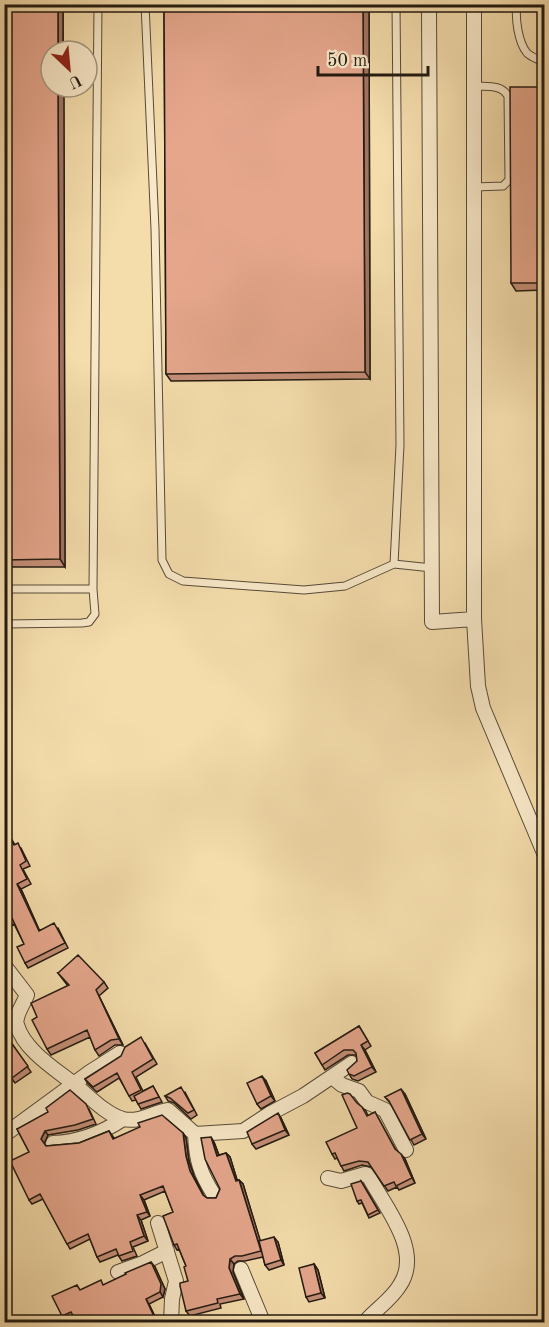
<svg xmlns="http://www.w3.org/2000/svg" width="549" height="1327" font-family="'Old Standard TT',serif">
<style>
.lines{fill:none;stroke-linecap:round;stroke-linejoin:round}
.lane-casing{stroke:#574a38;stroke-width:9}
.street-casing{stroke:#574a38;stroke-width:16}
.lane{stroke:#f8e8c8;stroke-width:7}
.street{stroke:#f8e8c8;stroke-width:14}
.wall{fill:#c58f78;stroke:#231a11;stroke-width:1.5}
.shaded-wall{fill:#a07462;stroke:#231a11;stroke-width:1.5}
.building{fill:#e5a68c;stroke:#231a11;stroke-width:1.5}
</style>
<rect width="100%" height="100%" fill="#f4dcab"/>
<filter id="stains"><feTurbulence type="fractalNoise" baseFrequency=".00333" numOctaves="4"/><feColorMatrix values="0 0 0 0 .2 0 0 0 0 .09 0 0 0 0 .02 0 0 0 .5 -.17"/></filter>
<radialGradient id="worn" r=".72"><stop offset=".6" stop-color="#630" stop-opacity="0"/><stop offset="1" stop-color="#630" stop-opacity=".3"/></radialGradient>
<g class="lines">
<!-- lane casing -->
<g class="lane-casing">
<path id="lane" d="M145 4 155 229 162 560 169 574 183 581 304 590 345 586 394 564
M396 4 400 445 394 564 432 568
M517 4C515 18 518 42 527 53 531 57 540 60 544 63
M474 187 503 186 509 180 508 96C501 84 487 87 474 86
M4 589H93
M4 624 82 623 89 622 95 614 93 589 98 4"/>
</g>
<!-- street casing -->
<g class="street-casing">
<path id="street" d="M429 4 432 622 474 619
M474 4V619L478 686 483 708 544 853
M4 965 27 995C24 1003 14 1017 17 1025 24 1050 55 1069 74 1084 89 1096 105 1114 123 1119 140 1123 153 1112 168 1110L195 1134 243 1131 269 1114 303 1096 352 1063
M332 1077 342 1085 359 1091 367 1102 385 1110 406 1150
M195 1134C196 1160 200 1173 214 1195
M4 1135 90 1072 120 1053
M53 1143C78 1142 102 1133 123 1119
M328 1178 341 1181 365 1174 368 1175C384 1206 423 1250 400 1285 391 1300 376 1309 365 1322
M158 1223 176 1281 172 1299 171 1322
M241 1269 263 1322
M118 1272 143 1263 167 1251"/>
</g>
<!-- lane -->
<use href="#lane" class="lane"/>
<!-- street -->
<use href="#street" class="street"/>
</g>
<!-- wall -->
<path class="wall" d="M4 4H63L65 567H4Z
M164 4H369L370 379 171 381 166 374Z
M544 87V290L516 291 511 283Z
M7 831 15 845 21 848 30 866 23 869 31 884 21 889 39 930 58 928 68 948 28 968 25 963 24 944 14 924 4 929V832Z
M58 973 104 982 108 988 99 996 123 1045H115L99 1056 95 1050 90 1037 51 1055 47 1049 37 1017 68 986Z
M359 1026 371 1046 365 1050 376 1072 358 1081 352 1079 349 1074 357 1061 356 1055H348L325 1070 315 1053Z
M10 1041 31 1072 15 1083 4 1068Z
M145 1043 157 1064 136 1077 143 1091 153 1086 162 1102 141 1109 136 1100 132 1101 119 1078 97 1092 88 1084 85 1079Z
M266 1081 275 1101 261 1109 257 1104Z
M185 1092 197 1115 191 1119 174 1103 168 1101 165 1096Z
M405 1094 426 1139 414 1145 391 1104 385 1097Z
M357 1103 366 1111 368 1116 375 1112 396 1150 405 1159 415 1183 399 1190 397 1187 388 1191 371 1167 362 1165 344 1171 337 1158 335 1159 332 1154 357 1128Z
M89 1109 96 1124 78 1130 48 1135 44 1144 46 1146 79 1143 109 1131 114 1138 183 1133 186 1138 189 1161 194 1176 204 1196 207 1198H216L220 1189 214 1142 219 1155 226 1153 230 1157 237 1180H239L243 1184 260 1241 278 1242 284 1265 269 1270 265 1265 263 1257 245 1261H238L234 1264 233 1272 244 1299 220 1304 221 1308 190 1316 186 1311 188 1281 186 1266 179 1249 177 1250 174 1245 173 1212 165 1191 144 1200 150 1216 141 1220 148 1241 133 1247 137 1256 122 1261 118 1255 100 1262 97 1257 90 1239 70 1249 43 1199 32 1204 29 1200V1152L17 1129Z
M281 1118 289 1135 256 1149 252 1144Z
M361 1181 380 1213 369 1218 362 1203 359 1204 357 1201Z
M314 1264 318 1270 325 1298 309 1302 306 1297Z
M155 1267 165 1289 163 1297 149 1304 158 1323H77L74 1317 66 1321 62 1316 81 1290 104 1285Z"/>
<!-- shaded-wall -->
<path class="shaded-wall" d="M58 4H63V51H58Z
M363 4H369L370 379 365 372Z
M58 87H64L65 567 60 559Z
M17 884 21 889 42 936 30 914Z
M96 990 99 996 123 1045 119 1039Z
M361 1045 365 1050 376 1072 372 1067Z
M262 1076 266 1081 275 1101 271 1096Z
M401 1089 405 1094 426 1139 422 1134Z
M278 1113 281 1118 289 1135 285 1130Z
M45 1131 48 1135 44 1144 41 1139Z
M183 1133 186 1138 189 1161 194 1176 206 1200 190 1171 186 1156Z
M211 1137 214 1142 221 1161 217 1156Z
M226 1153 230 1157 239 1186 236 1181Z
M401 1154 405 1159 415 1183 412 1178Z
M239 1180 243 1184 265 1256 261 1251Z
M140 1195 144 1200 150 1216 147 1212Z
M137 1215 141 1220 148 1241 144 1236Z
M274 1237 278 1242 284 1265 281 1260Z
M230 1259 234 1264 233 1272 244 1299 240 1294 229 1268Z
M151 1262 155 1267 165 1289 163 1297 160 1292Z
M314 1264 318 1270 325 1298 321 1293Z
M146 1299 149 1304 158 1323H157Z"/>
<!-- building -->
<path class="building" d="M4 4H58V51H51V87H58L60 559 4 560Z
M164 4H363L365 372 166 374Z
M510 87H544V283H511Z
M7 831 14 845 18 843 26 861 20 865 27 879 17 884 39 931 54 923 65 943 25 963 17 947 24 944 12 918 4 922V832Z
M78 955 104 982 96 990 119 1039 111 1040 95 1050 87 1030 47 1049 32 1020 37 1017 31 1003 69 985 58 973Z
M359 1026 368 1041 361 1045 372 1067 354 1076 349 1074 347 1070 357 1061 356 1053 353 1050H344L322 1065 315 1053Z
M141 1037 153 1059 132 1072 141 1090 129 1096 117 1073 93 1087 85 1079 121 1056 125 1047Z
M10 1041 28 1066 12 1078 4 1068V1045Z
M262 1076 271 1096 257 1104 247 1083Z
M153 1086 159 1097 138 1104 134 1096Z
M181 1087 194 1110 188 1113 170 1098 165 1096Z
M401 1089 422 1134 410 1140 389 1101 385 1097Z
M70 1090 86 1104 93 1119 75 1125 45 1131 41 1139 46 1146 79 1143 109 1131 113 1139 140 1127 138 1123 162 1115 183 1133 186 1156 190 1171 203 1195 207 1198H216L220 1189 205 1159 201 1138 211 1137 217 1156 226 1153 236 1181 239 1180 261 1251 242 1256H235L230 1259 229 1268 240 1294 217 1299 218 1303 186 1311 180 1286V1283L188 1281 184 1267 186 1266 177 1244 174 1245 163 1216 173 1212 163 1186 140 1195 147 1212 137 1215 144 1236 130 1242 133 1251 119 1256 116 1249 97 1257 88 1234 67 1244 40 1194 29 1200 10 1161 29 1152 17 1129 48 1112 46 1108Z
M347 1093 350 1094 357 1103 362 1107 367 1116 375 1112 395 1149 401 1154 412 1178 396 1186 394 1182 384 1186 368 1162 359 1161 341 1166 335 1153 332 1154 326 1142 357 1128 342 1095Z
M278 1113 285 1130 252 1144 247 1132Z
M361 1181 378 1210 368 1215 361 1200 357 1201 351 1184Z
M274 1237 281 1260 265 1265 259 1241Z
M151 1262 161 1284 160 1292 146 1299 157 1323H119L117 1318 108 1323H77L71 1312 62 1316 52 1296 77 1285 80 1290 101 1280 103 1285 126 1274 125 1273Z
M314 1264 321 1293 306 1297 299 1268Z"/>
<!-- margin -->
<rect width="549" height="1327" fill="none" stroke="#f4dcab" stroke-width="24"/>
<rect x="6" y="6" width="537" height="1315" fill="none" stroke="#231a11" stroke-width="3"/>
<rect x="12" y="12" width="525" height="1303" fill="none" stroke="#231a11" stroke-width="1.5"/>
<!-- north arrow -->
<g transform="translate(69 69) rotate(154)"><circle r="28" fill="#f8e8c8" stroke="#a3967f" stroke-width="1.5"/>
<path d="M0-4.5L10 22L0 15L-10 22Z" fill="#8f2418"/>
<text y="-9" font-size="16" font-weight="bold" text-anchor="middle" fill="#231a11">U</text>
</g>
<!-- scale -->
<path d="M318 66v9h110v-9" fill="none" stroke="#231a11" stroke-width="3"/>
<text x="327" y="66" font-size="18" fill="#231a11" stroke="#f8e8c8" stroke-width="4.5" paint-order="stroke">50 m</text>
<rect width="100%" height="100%" filter="url(#stains)"/>
<rect width="100%" height="100%" fill="url(#worn)"/>
</svg>
